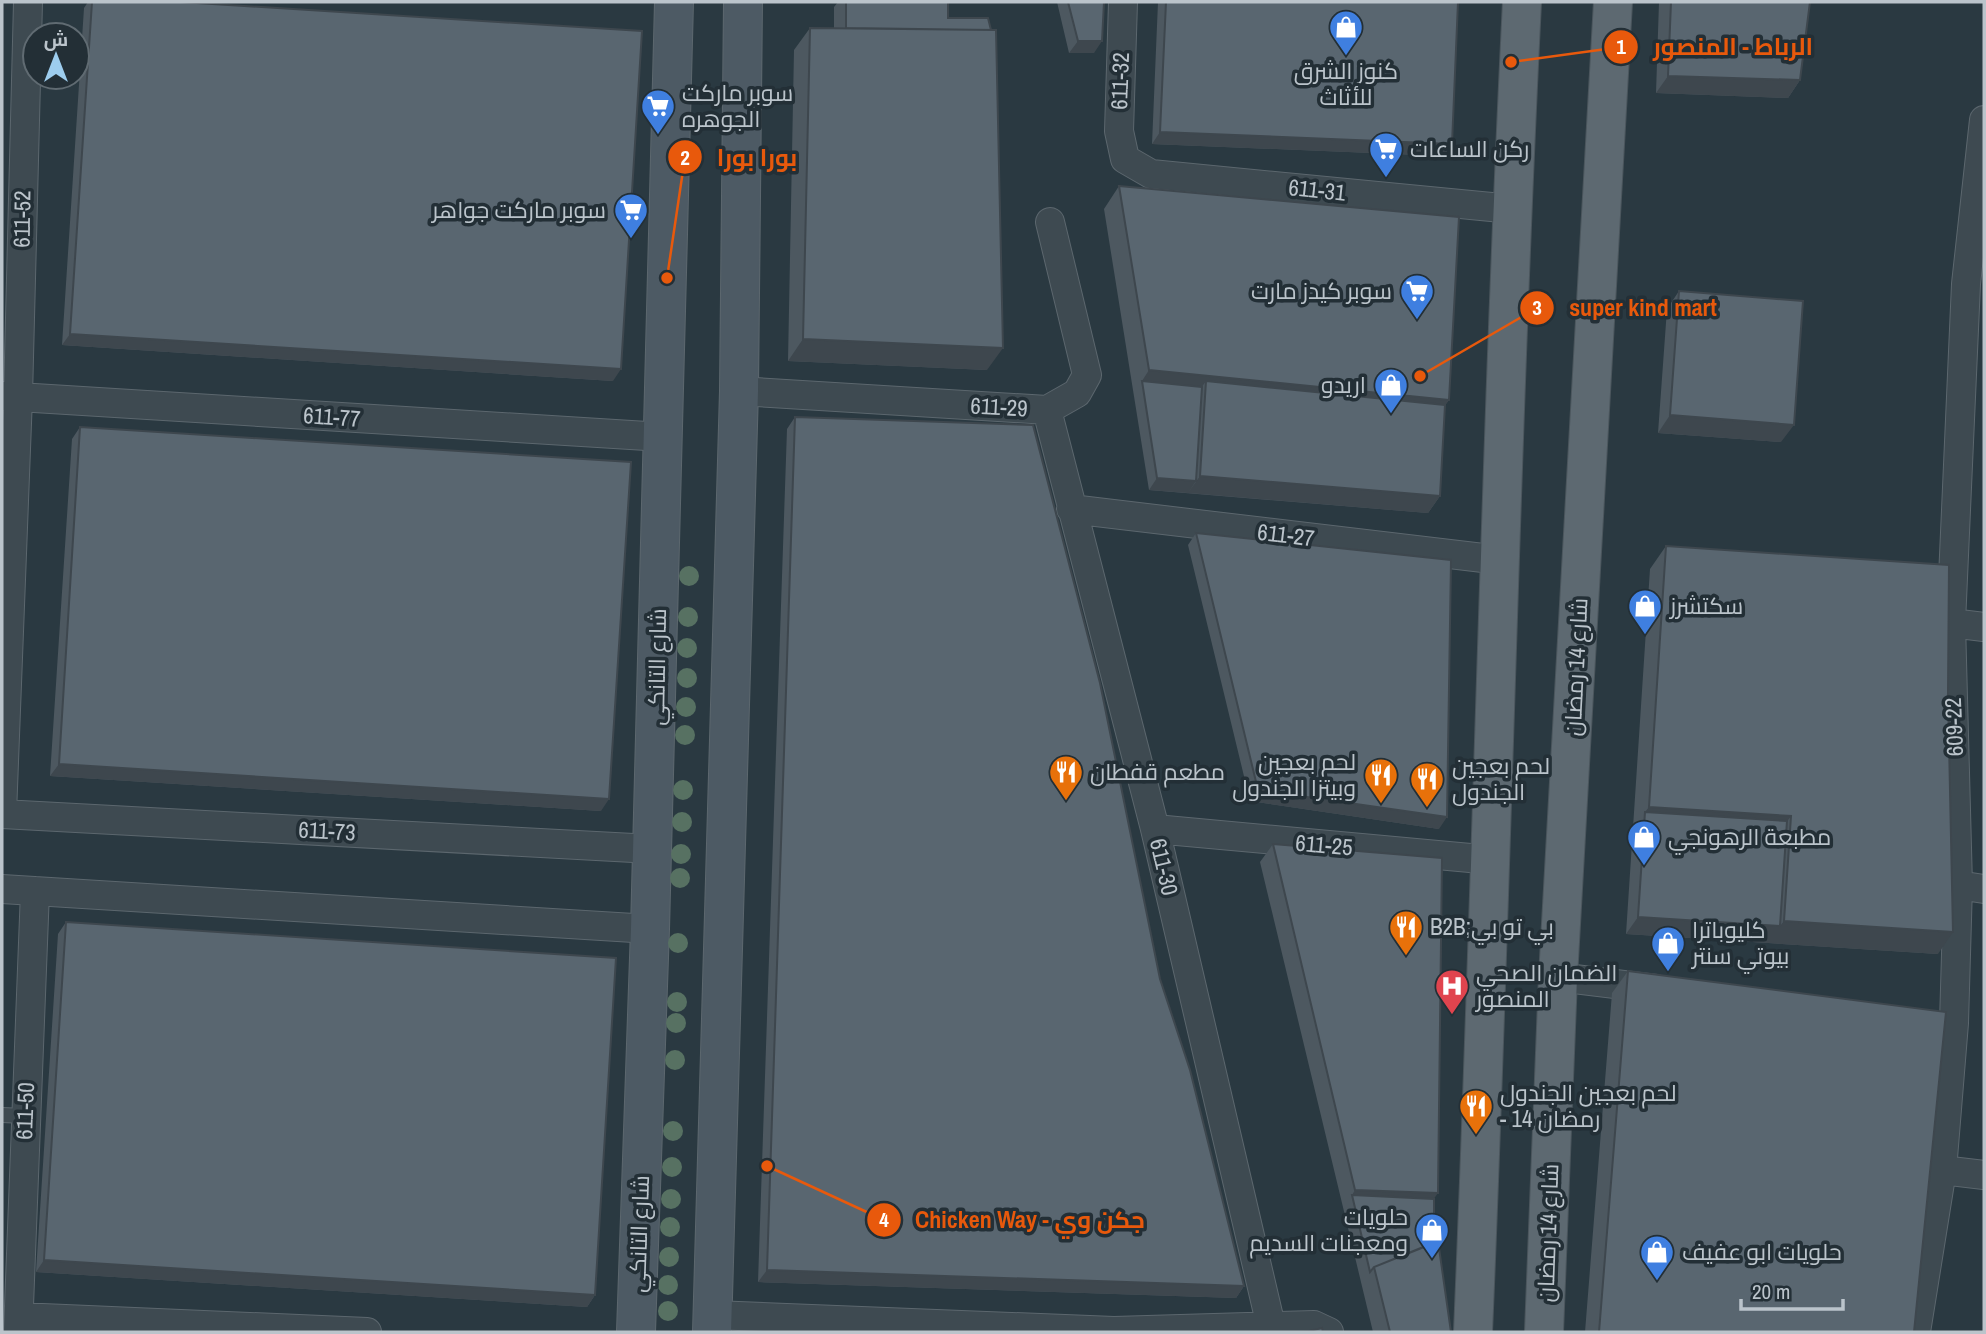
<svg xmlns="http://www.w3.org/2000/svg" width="1986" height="1334" font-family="'Archivo Narrow',Cairo,sans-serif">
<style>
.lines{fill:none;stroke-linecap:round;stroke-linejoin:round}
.lane-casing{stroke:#5c676e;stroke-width:16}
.street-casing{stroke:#5c676e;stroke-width:30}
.secondary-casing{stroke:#5c676e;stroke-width:40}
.primary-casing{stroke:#4b565d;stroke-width:40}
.lane{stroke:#3e4a51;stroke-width:14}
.street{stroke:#3e4a51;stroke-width:28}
.secondary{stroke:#4d5a64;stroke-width:38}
.primary{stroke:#5d6971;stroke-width:38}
.tree{fill:#577162}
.wall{fill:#4d5860}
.shaded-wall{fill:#3e474e}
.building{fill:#596670;stroke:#3e474e;stroke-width:2}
.labels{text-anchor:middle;stroke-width:7;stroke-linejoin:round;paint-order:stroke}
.poi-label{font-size:23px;fill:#bbc4cb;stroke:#232f36;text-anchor:start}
.street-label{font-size:23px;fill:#bbc4cb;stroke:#232f36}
.leader{fill:none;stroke:#e8590c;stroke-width:2.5}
.callout-dot{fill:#e8590c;stroke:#232f36;stroke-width:2.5}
.mark-label{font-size:21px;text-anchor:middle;font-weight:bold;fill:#fff}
.callout-label{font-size:24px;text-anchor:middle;font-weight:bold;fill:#e8590c;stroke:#232f36;stroke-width:7;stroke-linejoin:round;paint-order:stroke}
</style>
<rect width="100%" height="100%" fill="#2a3941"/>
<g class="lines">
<!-- lane casing -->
<g class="lane-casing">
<path id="lane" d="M2 1115 25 1116"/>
</g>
<!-- street casing -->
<g class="street-casing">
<path id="street" d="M1123 2 1119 131 1125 159 1151 174 1512 209
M739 391 1047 410 1077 393 1087 375 1050 222
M2 396 663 437
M1047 410 1155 829 1271 1326
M1071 509 1500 560
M1951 623 1984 627
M2 814 18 397 28 2
M2 814 652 849
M1155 829 1492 860
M1958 885 1984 889
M2 889 650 929
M1558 977 1656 989
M1942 1170 1984 1175
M713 1315 1114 1331 1314 1325 1329 1332
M19 1317 367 1332
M18 1332 35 891
M1916 1332 1942 1170 1954 1023 1958 885 1951 623 1966 284 1984 120"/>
</g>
<!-- secondary casing -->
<g class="secondary-casing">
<path id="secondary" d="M636 1332 650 929 674 2
M712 1332 739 391 743 2"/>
</g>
<!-- primary casing -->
<g class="primary-casing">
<path id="primary" d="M1473 1332C1492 889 1500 445 1522 2
M1544 1332 1558 977 1613 2"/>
</g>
<!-- lane -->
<use href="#lane" class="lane"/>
<!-- street -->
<use href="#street" class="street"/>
<!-- secondary -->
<use href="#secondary" class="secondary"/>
<!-- primary -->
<use href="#primary" class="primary"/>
</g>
<!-- trees -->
<g class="tree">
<circle cx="689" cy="576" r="10"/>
<circle cx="688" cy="617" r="10"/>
<circle cx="687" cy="648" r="10"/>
<circle cx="687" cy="678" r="10"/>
<circle cx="686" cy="707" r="10"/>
<circle cx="685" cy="735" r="10"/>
<circle cx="683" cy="790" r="10"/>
<circle cx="682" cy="822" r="10"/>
<circle cx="681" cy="854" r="10"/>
<circle cx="680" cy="878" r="10"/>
<circle cx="678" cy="943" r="10"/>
<circle cx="677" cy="1002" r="10"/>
<circle cx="676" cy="1023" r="10"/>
<circle cx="675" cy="1060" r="10"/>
<circle cx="673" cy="1131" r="10"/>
<circle cx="672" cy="1167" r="10"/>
<circle cx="671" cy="1199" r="10"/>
<circle cx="670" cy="1227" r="10"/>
<circle cx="669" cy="1257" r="10"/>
<circle cx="668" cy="1285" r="10"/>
<circle cx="668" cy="1311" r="10"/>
</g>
<!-- wall -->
<path class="wall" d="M88 2H92L613 381 62 345 84 8Z
M838 2H948V18L987 370 788 361 794 50 810 28H834V7Z
M1057 2H1104L1094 53H1069Z
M1158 2H1458L1444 156 1152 144Z
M1659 2H1810L1800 80 1788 98 1656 93Z
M1119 186 1449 400 1445 405 1440 496 1428 513 1149 490 1104 209Z
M1679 291 1781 442 1658 433 1667 309Z
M795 417 1160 979 1244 1286 1236 1298 758 1282 787 429Z
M80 427 601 811 50 776 72 439Z
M1196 533 1439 829 1250 801 1188 545Z
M1666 546 1938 954 1626 934 1650 569Z
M1273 844 1434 1199V1243L1451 1332H1373L1260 862Z
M66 922 595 1295 587 1307 36 1272 58 934Z
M1628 971 1914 1332H1585L1612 993Z"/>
<!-- shaded-wall -->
<path class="shaded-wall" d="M1078 41H1102L1094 53H1069Z
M1668 76 1800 80 1788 98 1656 93Z
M1160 132 1452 144 1444 156 1152 144Z
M70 334 621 369 613 381 62 345Z
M803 339 1003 348 987 370 788 361Z
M1149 370 1449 400 1433 422 1206 381 1194 398 1142 381Z
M1670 415 1794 425 1781 442 1658 433Z
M1200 476 1440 496 1428 513 1188 493Z
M1157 478 1196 481 1188 493 1149 490Z
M59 764 609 799 601 811 50 776Z
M1258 790 1447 817 1439 829 1250 801Z
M1649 807 1791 816 1775 838 1645 812Z
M1638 917 1780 926 1784 921 1953 932 1938 954 1626 934Z
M1355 1190 1438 1193 1426 1210 1352 1195Z
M44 1260 595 1295 587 1307 36 1272Z
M767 1270 1244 1286 1236 1298 758 1282Z"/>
<!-- building -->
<path class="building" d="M92 2H181L642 31 621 369 70 334Z
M846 2H948V18H988L991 30 846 28Z
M1068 2H1104L1102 41H1078Z
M1166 2H1458L1452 144 1160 132Z
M1671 2H1810L1800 80 1668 76Z
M810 28 996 30 1003 348 803 339Z
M1119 186 1459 217 1449 400 1149 370Z
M1679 291 1803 301 1794 425 1670 415Z
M1142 381 1202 387 1196 481 1157 478Z
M1206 381 1445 405 1440 496 1200 476Z
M795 417 1033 425 1100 683 1160 979 1190 1070 1244 1286 767 1270Z
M80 427 631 462 609 799 59 764Z
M1196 533 1451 560 1447 817 1258 790Z
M1666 546 1949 565 1948 695 1953 932 1784 921 1791 816 1649 807Z
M1645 812 1787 821 1780 926 1638 917Z
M1273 844 1442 858 1438 1193 1355 1190Z
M66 922 616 958 595 1295 44 1260Z
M1628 971 1946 1012 1914 1332H1599Z
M1352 1195 1434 1199V1243L1374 1267 1370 1272Z
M1438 1241 1451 1332H1390L1374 1267Z
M1322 1328 1323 1332H1305Z"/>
<!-- icons -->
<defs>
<g id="shop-pin" transform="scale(1.75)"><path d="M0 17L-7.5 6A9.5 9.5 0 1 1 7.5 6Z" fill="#3f7fe0" stroke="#232f36"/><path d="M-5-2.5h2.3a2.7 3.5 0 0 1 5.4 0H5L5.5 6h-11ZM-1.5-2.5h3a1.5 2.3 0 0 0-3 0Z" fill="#fff"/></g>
<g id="supermarket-pin" transform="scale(1.75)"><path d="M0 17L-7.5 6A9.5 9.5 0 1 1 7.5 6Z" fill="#3f7fe0" stroke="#232f36"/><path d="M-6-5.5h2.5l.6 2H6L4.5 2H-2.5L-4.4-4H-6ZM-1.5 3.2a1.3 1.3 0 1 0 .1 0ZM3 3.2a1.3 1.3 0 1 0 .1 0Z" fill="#fff"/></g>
<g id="restaurant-pin" transform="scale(1.75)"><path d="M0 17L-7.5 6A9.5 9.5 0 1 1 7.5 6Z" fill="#e8710a" stroke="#232f36"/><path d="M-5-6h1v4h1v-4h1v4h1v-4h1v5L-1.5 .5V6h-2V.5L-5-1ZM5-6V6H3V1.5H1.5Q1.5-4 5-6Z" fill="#fff"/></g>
<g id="hospital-pin" transform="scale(1.75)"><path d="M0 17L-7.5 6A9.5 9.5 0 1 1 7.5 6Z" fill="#e0444e" stroke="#232f36"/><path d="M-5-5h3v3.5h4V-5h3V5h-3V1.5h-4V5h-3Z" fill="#fff"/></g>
</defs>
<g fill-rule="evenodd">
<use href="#shop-pin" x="1346" y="27"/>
<use href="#supermarket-pin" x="658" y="106"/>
<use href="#supermarket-pin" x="1386" y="149"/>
<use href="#supermarket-pin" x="631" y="210"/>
<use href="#supermarket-pin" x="1417" y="291"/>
<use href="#shop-pin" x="1391" y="385"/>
<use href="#shop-pin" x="1645" y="606"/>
<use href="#restaurant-pin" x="1066" y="772"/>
<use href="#restaurant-pin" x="1381" y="775"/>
<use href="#restaurant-pin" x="1427" y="779"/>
<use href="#shop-pin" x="1644" y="837"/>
<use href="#restaurant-pin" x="1406" y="927"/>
<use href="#shop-pin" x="1668" y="943"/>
<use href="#hospital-pin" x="1452" y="986"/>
<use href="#restaurant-pin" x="1476" y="1106"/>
<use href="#shop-pin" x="1432" y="1230"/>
<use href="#shop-pin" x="1657" y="1252"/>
</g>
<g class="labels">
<!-- poi labels -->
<g class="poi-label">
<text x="1346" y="79" text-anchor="middle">كنوز الشرق<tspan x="1346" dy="26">للأثاث</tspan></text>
<text x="682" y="101">سوبر ماركت<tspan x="682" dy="26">الجوهره</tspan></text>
<text x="1410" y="157">ركن الساعات</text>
<text x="606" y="218" text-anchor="end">سوبر ماركت جواهر</text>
<text x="1392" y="299" text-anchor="end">سوبر كيدز مارت</text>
<text x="1366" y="393" text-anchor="end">اريدو</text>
<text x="1670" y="614">سكتشرز</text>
<text x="1356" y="770" text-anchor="end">لحم بعجين<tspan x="1356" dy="26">وبيتزا الجندول</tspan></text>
<text x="1452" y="774">لحم بعجين<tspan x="1452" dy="26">الجندول</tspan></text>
<text x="1090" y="780">مطعم قفطان</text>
<text x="1668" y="845">مطبعة الرهونجي</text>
<text x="1430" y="935">B2B;بي تو بي</text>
<text x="1692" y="938">كليوباترا<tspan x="1692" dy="26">بيوتي سنتر</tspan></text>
<text x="1476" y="981">الضمان الصحي<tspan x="1476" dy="26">المنصور</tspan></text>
<text x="1500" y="1101">لحم بعجين الجندول<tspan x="1500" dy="26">- 14 رمضان</tspan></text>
<text x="1408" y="1225" text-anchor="end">حلويات<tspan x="1408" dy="26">ومعجنات السديم</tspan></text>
<text x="1682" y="1260">حلويات ابو عفيف</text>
</g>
<!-- street labels -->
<g class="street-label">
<text transform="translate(1120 81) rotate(-88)" y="8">611-32</text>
<text transform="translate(1317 190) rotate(6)" y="8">611-31</text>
<text transform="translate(22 219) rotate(-89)" y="8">611-52</text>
<text transform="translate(999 407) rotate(3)" y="8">611-29</text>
<text transform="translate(332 417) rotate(4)" y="8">611-77</text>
<text transform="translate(1286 535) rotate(7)" y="8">611-27</text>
<text transform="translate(657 667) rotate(-89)" y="8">شارع التانكي</text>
<text transform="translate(1576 667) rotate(-87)" y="8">شارع 14 رمضان</text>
<text transform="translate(1954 727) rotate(-92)" y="8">609-22</text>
<text transform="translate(327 831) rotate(3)" y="8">611-73</text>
<text transform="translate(1324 845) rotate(5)" y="8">611-25</text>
<text transform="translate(1164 867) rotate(77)" y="8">611-30</text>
<text transform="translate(25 1111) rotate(-88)" y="8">611-50</text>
<text transform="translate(1548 1233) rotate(-88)" y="8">شارع 14 رمضان</text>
<text transform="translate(639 1234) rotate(-88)" y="8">شارع التانكي</text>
</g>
</g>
<!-- callouts -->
<path class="leader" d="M1511 62L1621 47M667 278L685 157M1420 376L1537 308M767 1166L884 1220"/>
<g class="callout-dot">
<circle cx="1511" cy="62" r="7"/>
<circle cx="667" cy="278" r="7"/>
<circle cx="1420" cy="376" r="7"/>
<circle cx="767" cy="1166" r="7"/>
<circle cx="1621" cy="47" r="18"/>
<circle cx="685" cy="157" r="18"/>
<circle cx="1537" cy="308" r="18"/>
<circle cx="884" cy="1220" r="18"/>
</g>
<g class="mark-label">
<text x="1621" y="54">1</text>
<text x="685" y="165">2</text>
<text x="1537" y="315">3</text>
<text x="884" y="1227">4</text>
</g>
<g class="callout-label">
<text x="1733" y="55">الرباط - المنصور</text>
<text x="757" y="166">بورا بورا</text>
<text x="1643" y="316">super kind mart</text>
<text x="1030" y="1228">Chicken Way - جكن وي</text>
</g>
<!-- border -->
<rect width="1986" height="1334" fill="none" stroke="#bbc4cb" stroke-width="7"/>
<!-- north arrow -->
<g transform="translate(56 56)"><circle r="33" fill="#232f36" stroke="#606b72" stroke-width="2"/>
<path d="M0-5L12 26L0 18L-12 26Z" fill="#9dcdee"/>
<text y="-10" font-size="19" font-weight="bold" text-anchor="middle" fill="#bbc4cb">ش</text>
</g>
<!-- scale -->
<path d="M1741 1299v10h102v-10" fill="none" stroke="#bbc4cb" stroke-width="3.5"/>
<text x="1752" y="1299" font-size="21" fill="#bbc4cb" stroke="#232f36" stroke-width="5" paint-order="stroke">20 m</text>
</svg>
